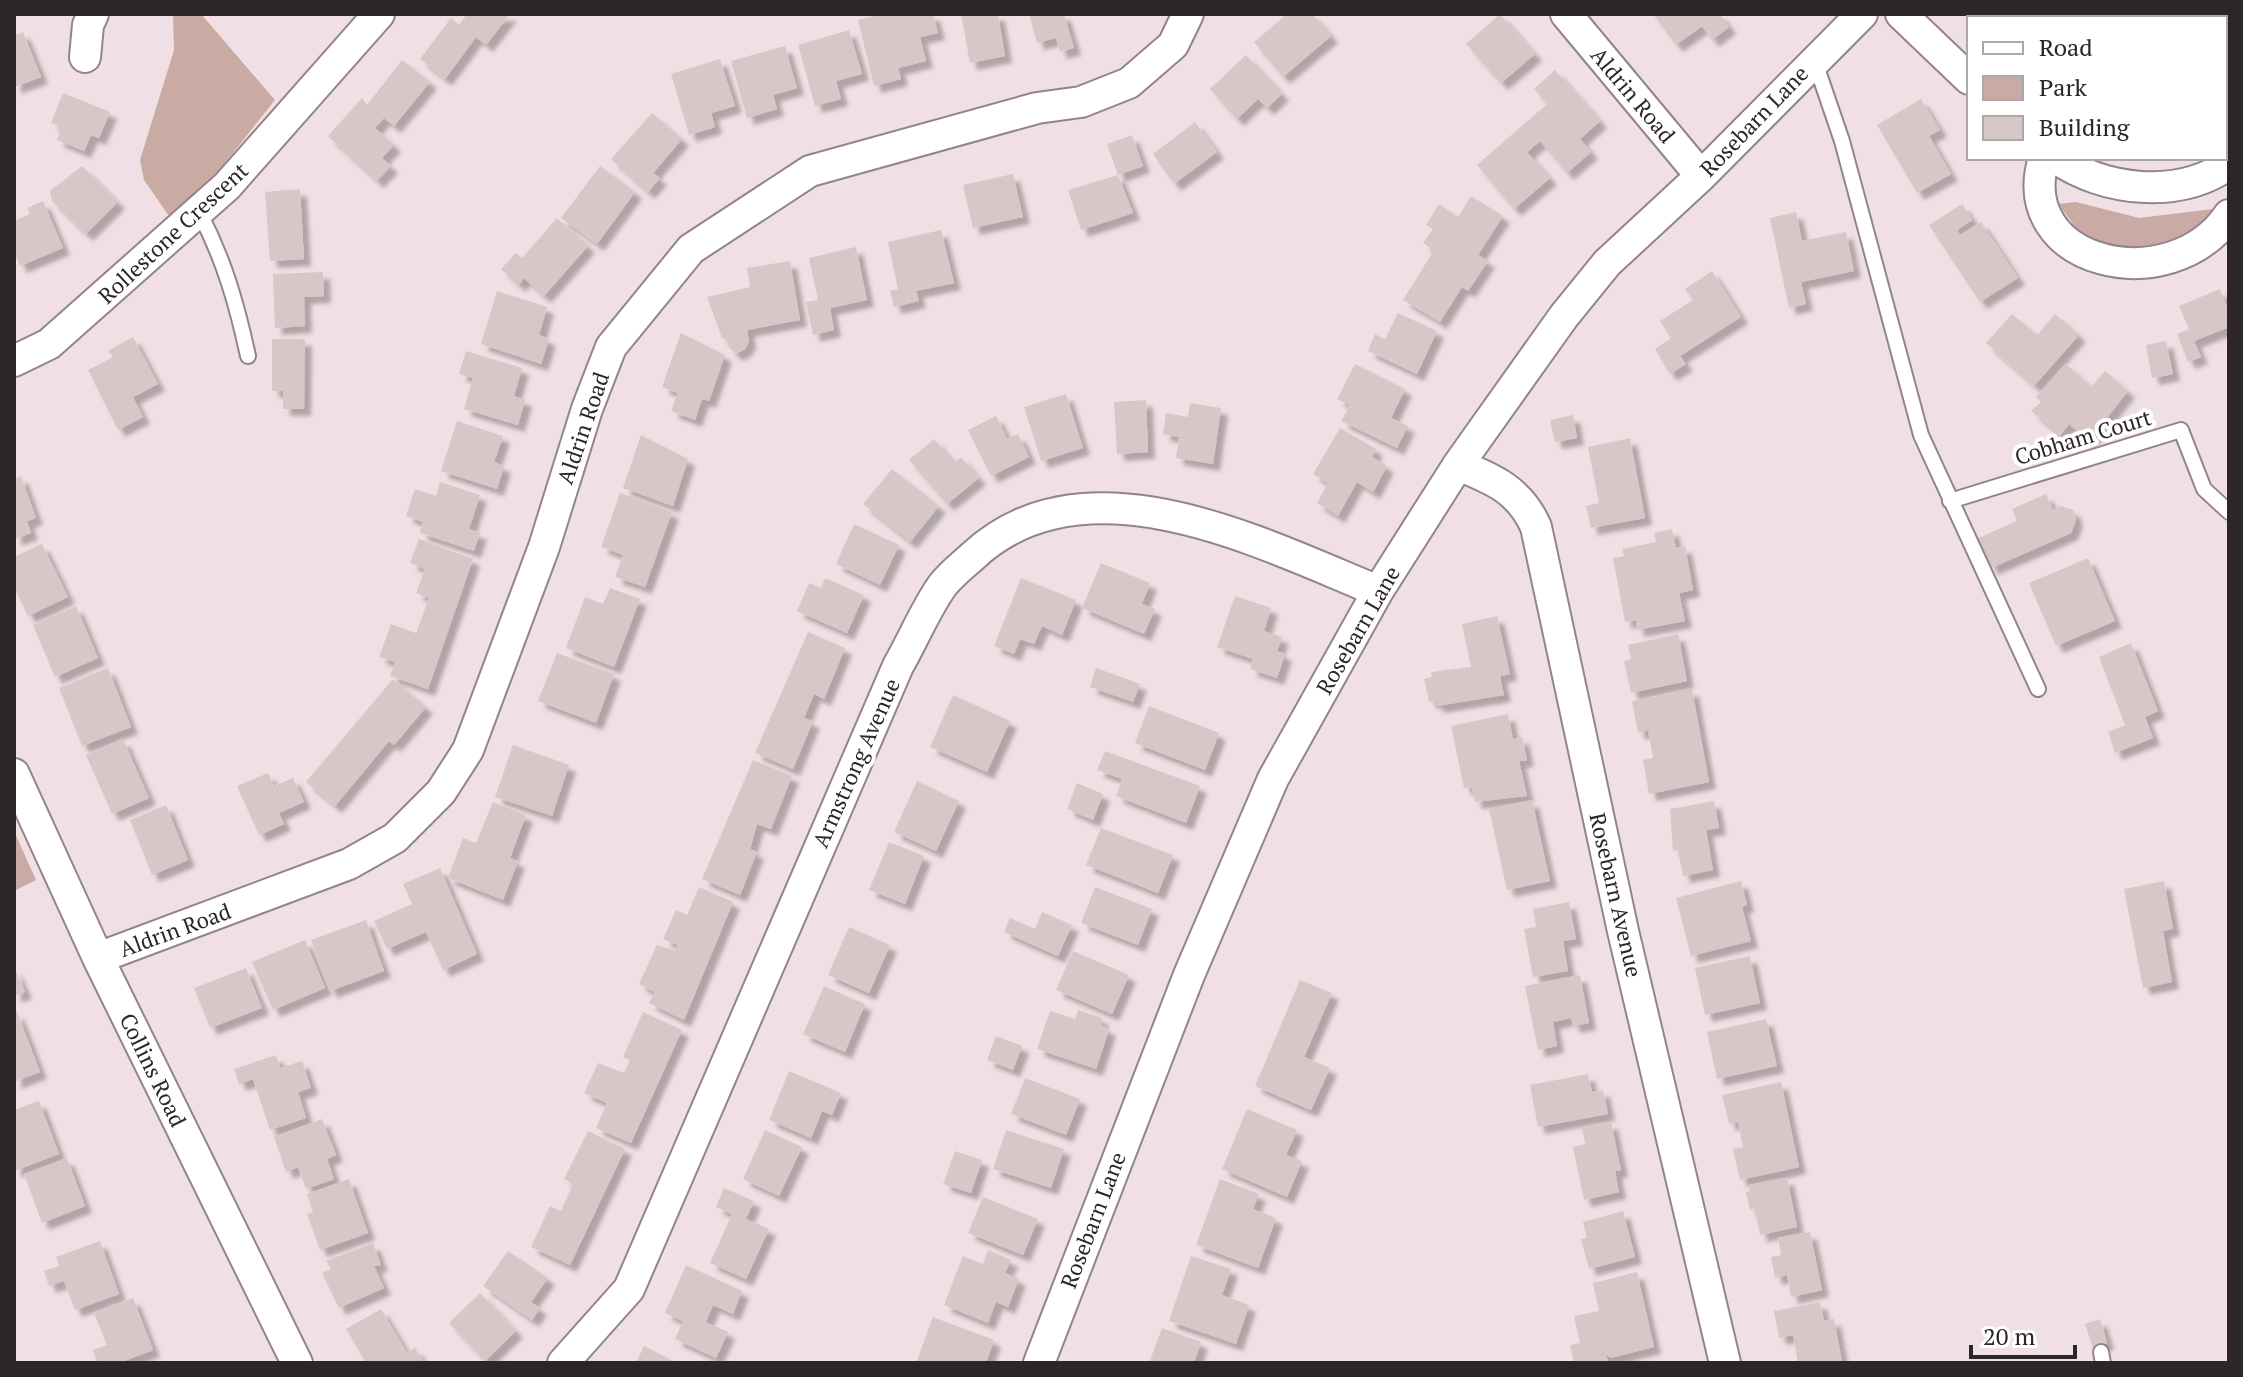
<svg xmlns="http://www.w3.org/2000/svg" width="2243" height="1377" font-family="'PT Serif',serif">
<style>
.green{fill:#caaba3}
.building{fill:#d8c7c7;filter:url(#shadow)}
.lines{fill:none;stroke-linecap:round;stroke-linejoin:round}
.lane-casing{stroke:#938489;stroke-width:18}
.street-casing{stroke:#938489;stroke-width:34}
.lane{stroke:#fff;stroke-width:14}
.street{stroke:#fff;stroke-width:30}
.labels{text-anchor:middle;stroke-width:8;stroke-linejoin:round;paint-order:stroke}
.street-label{font-size:22px;fill:#2c2628;stroke:#fff}
</style>
<defs>
<filter id="shadow"><feDropShadow dx="7" dy="7" stdDeviation="2" flood-color="#0004"/></filter>
</defs>
<rect width="100%" height="100%" fill="#f0e0e5"/>
<!-- green -->
<path class="green" d="M173 14H201L275 100 221 168 171 219 144 180 140 160 174 50Z
M2076 202 2139 218 2221 208 2187 238 2170 246 2129 251 2084 238 2058 204Z
M14 831 36 880 14 891Z"/>
<!-- building -->
<path class="building" d="M467 14H510L486 45 476 37 445 79 420 59 451 18 459 25Z
M883 14H933L938 33 920 37 926 61 898 68 901 79 874 86 858 20Z
M961 14H998L1005 56 970 63Z
M1029 14H1064L1074 48 1060 52 1056 38 1037 43Z
M1287 14H1312L1331 36 1283 77 1254 42Z
M1500 14 1535 54 1501 83 1466 44Z
M1653 14H1720L1729 27 1712 40 1702 26 1676 45Z
M2019 14H2067L2071 18H2022Z
M849 30 862 74 836 81 841 99 815 106 798 45Z
M23 32 41 77 14 87V35Z
M785 46 797 88 773 95 777 109 747 118 731 61Z
M1246 55 1282 94 1267 108 1258 99 1237 119 1210 89Z
M720 59 735 106 711 113 715 127 689 135 671 74Z
M402 60 430 82 394 126 384 118 375 128 394 145 382 158 391 166 377 181 328 136 362 98 367 105Z
M1555 70 1600 121 1580 139 1591 152 1567 173 1540 141 1527 152 1550 178 1514 209 1477 165 1547 104 1534 89Z
M63 93 110 112 99 138 91 135 84 151 57 140 61 127 51 123Z
M1921 99 1940 130 1929 136 1951 174 1917 193 1877 125Z
M652 113 682 139 653 173 660 178 648 192 611 159Z
M1195 122 1217 152 1174 184 1153 154Z
M1132 135 1143 166 1118 175 1107 144Z
M82 166 118 202 86 234 52 201 50 191Z
M600 166 635 192 597 244 561 218Z
M1013 174 1023 217 973 228 963 185Z
M1118 175 1133 213 1081 230 1068 190Z
M300 189 304 259 270 261 265 192Z
M1471 196 1503 216 1478 255 1488 261 1468 291 1462 287 1440 322 1403 300 1434 250 1423 243 1433 229 1426 225 1439 204 1458 217Z
M43 201 63 248 20 266 14 251V221L30 214 27 208Z
M1962 204 1972 220 1957 230 1960 235 1981 222 2018 278 1980 302 1929 225Z
M1796 212 1802 241 1846 232 1854 271 1801 282 1806 304 1789 308 1770 218Z
M557 218 588 246 544 296 524 278 519 285 501 269 516 253 522 258Z
M941 230 954 283 916 291 919 301 894 307 890 291 898 289 888 242Z
M856 247 867 300 830 308 834 330 813 335 806 302 818 300 809 258Z
M790 261 800 320 747 330 749 341 745 349 736 354 729 348 727 337 722 338 707 297 750 287 747 268Z
M1712 271 1741 317 1680 356 1686 364 1670 374 1655 349 1671 338 1660 321 1693 300 1685 289Z
M323 272 324 296 304 297 305 326 275 328 273 274Z
M2220 289 2229 312V327L2194 341 2201 357 2188 362 2177 334 2189 329 2179 306Z
M497 291 547 307 539 335 549 339 541 364 481 344Z
M1398 313 1437 331 1417 374 1368 351 1375 334 1385 339Z
M2012 314 2037 335 2055 314 2079 335 2034 386 1986 343Z
M681 333 725 355 709 401 702 399 695 420 671 411 678 393 662 387Z
M133 337 158 384 133 397 143 417 118 430 88 370 113 357 108 351Z
M272 339H305L304 409H283V391H272Z
M2166 341 2173 374 2152 378 2146 345Z
M466 351 522 368 514 396 525 400 518 425 464 409 473 378 459 374Z
M1355 364 1405 389 1391 418 1408 426 1397 448 1341 421 1350 405 1337 399Z
M2066 364 2091 387 2105 371 2128 391 2089 441 2069 424 2060 435 2031 411 2041 402 2036 397Z
M1066 394 1083 448 1041 461 1024 407Z
M1146 400 1148 452 1117 454 1114 402Z
M1190 403 1221 408 1213 464 1176 458 1179 437 1163 434 1166 413 1188 417Z
M1573 415 1577 438 1555 442 1550 420Z
M996 416 1007 439 1018 434 1029 457 991 476 968 430Z
M457 421 503 436 494 462 504 466 497 489 441 471Z
M1340 428 1376 449 1372 457 1387 466 1373 492 1357 482 1338 516 1317 503 1328 483 1313 474Z
M641 435 688 459 673 506 623 488Z
M1630 438 1645 518 1591 528 1586 506 1599 503 1588 447Z
M934 439 954 463 961 457 979 478 947 504 909 460Z
M892 469 939 506 910 542 863 504Z
M21 476 36 518 27 521 31 533 14 539V479Z
M440 482 480 495 469 529 480 533 474 551 420 533 423 522 406 516 415 489 436 496Z
M620 493 672 512 645 587 615 577 623 555 601 547Z
M2046 494 2053 510 2061 506 2073 510 2076 520 2071 533 1991 568 1978 538 2017 521 2012 509Z
M854 524 899 545 880 585 836 564Z
M1672 529 1676 548 1685 546 1693 590 1679 593 1685 621 1637 630 1636 620 1625 622 1613 558 1624 556 1622 549 1656 542 1654 533Z
M419 539 473 559 428 689 390 676 395 662 379 657 391 624 416 633 429 598 416 593 425 569 410 563Z
M42 544 68 597 28 616 14 587V557Z
M2088 558 2115 621 2056 646 2029 583Z
M1101 563 1150 583 1142 604 1155 609 1144 634 1082 608Z
M825 578 864 595 847 633 797 611 809 583 821 588Z
M1021 578 1076 600 1062 635 1042 626 1034 644 1020 639 1014 654 994 646Z
M610 588 640 599 614 667 566 648 585 597 603 604Z
M1235 596 1271 608 1264 631 1282 637 1277 651 1285 654 1277 678 1250 669 1253 659 1217 647Z
M76 606 98 658 55 677 33 625Z
M1497 616 1510 674 1500 676 1504 695 1437 706 1436 702 1429 701 1424 679 1432 677 1431 672 1471 667 1462 624Z
M808 632 845 648 824 699 814 694 804 718 813 721 793 769 755 753Z
M1678 634 1687 681 1631 693 1624 661 1631 659 1628 645Z
M2131 643 2158 711 2145 717 2153 738 2115 753 2108 732 2125 725 2099 657Z
M557 653 614 674 596 723 538 701Z
M108 668 131 727 82 746 59 688Z
M1096 668 1140 684 1133 702 1090 687Z
M393 679 426 707 394 745 389 741 335 806 306 782Z
M1692 689 1709 782 1649 794 1643 760 1653 758 1651 746 1648 730 1638 733 1632 701Z
M953 695 1010 721 987 772 930 747Z
M1149 706 1219 733 1205 770 1135 743Z
M1508 714 1513 739 1522 737 1527 760 1519 761 1527 796 1475 802 1472 787 1464 788 1451 726Z
M123 739 149 798 112 814 86 755Z
M513 745 569 765 552 816 495 797Z
M1105 751 1200 786 1186 823 1116 796 1122 779 1097 770Z
M753 760 792 776 771 829 757 824 750 849 757 852 740 895 702 879Z
M268 773 274 786 293 778 304 802 279 813 284 824 259 835 237 786Z
M917 781 959 801 936 851 894 832Z
M1077 783 1103 794 1093 820 1067 809Z
M1532 800 1550 881 1507 890 1489 809Z
M1714 801 1719 828 1706 830 1713 870 1683 876 1678 850 1673 851 1670 809Z
M493 802 526 815 510 858 518 861 503 900 448 878 463 838 476 843Z
M166 805 188 860 152 875 130 820Z
M1101 828 1173 855 1158 893 1086 865Z
M889 842 924 856 905 904 869 890Z
M440 868 477 954 443 970 426 932 387 949 374 921 412 904 403 884Z
M1741 881 1747 905 1742 907 1751 941 1691 956 1676 898Z
M2164 881 2173 929 2163 931 2172 982 2143 988 2124 889Z
M699 887 733 902 684 1020 649 1003 655 992 639 984 657 945 675 951 678 945 663 939 676 910 687 915Z
M1095 887 1152 909 1138 945 1081 923Z
M1569 902 1576 939 1563 941 1568 971 1533 977 1524 929 1536 927 1533 909Z
M1042 912 1072 925 1058 956 1004 932 1010 918 1035 929Z
M366 920 384 971 330 991 311 940Z
M849 927 890 945 869 993 828 975Z
M305 940 325 988 273 1010 252 962Z
M1073 951 1129 975 1112 1014 1056 990Z
M1750 956 1760 1003 1705 1015 1695 968Z
M14 967 25 992 14 996Z
M246 968 262 1008 210 1028 194 988Z
M1580 975 1589 1023 1573 1026 1571 1018 1553 1022 1557 1046 1538 1050 1525 986Z
M1300 980 1332 993 1304 1057 1330 1068 1311 1110 1255 1086Z
M824 986 865 1004 845 1052 803 1034Z
M1078 1010 1102 1018 1100 1025 1109 1029 1096 1069 1037 1049 1050 1011 1075 1019Z
M17 1012 40 1072 14 1082V1013Z
M643 1012 682 1030 631 1143 596 1128 607 1103 584 1093 598 1063 624 1073 630 1060 623 1057Z
M1766 1019 1777 1066 1717 1079 1707 1032Z
M996 1036 1022 1046 1013 1070 987 1060Z
M276 1055 280 1068 302 1061 311 1088 298 1092 306 1118 270 1130 253 1079 239 1084 234 1069Z
M789 1071 841 1093 832 1115 822 1111 811 1138 769 1120Z
M1588 1074 1592 1092 1603 1090 1608 1114 1538 1127 1530 1085Z
M1025 1078 1080 1099 1066 1135 1011 1114Z
M1781 1082 1799 1167 1740 1180 1733 1149 1743 1147 1738 1122 1729 1124 1722 1095Z
M39 1101 59 1154 14 1171V1110Z
M1247 1109 1297 1130 1286 1155 1302 1161 1287 1197 1222 1169Z
M322 1119 336 1155 327 1159 334 1179 306 1189 298 1167 286 1172 274 1137Z
M1611 1122 1621 1170 1615 1171 1619 1192 1584 1200 1573 1147 1585 1144 1582 1128Z
M765 1130 802 1147 779 1196 743 1179Z
M1006 1130 1064 1149 1051 1188 993 1169Z
M588 1131 625 1149 570 1265 531 1247 550 1206 561 1211 573 1184 564 1179Z
M955 1151 982 1160 971 1193 943 1184Z
M67 1158 85 1206 42 1223 24 1174Z
M1787 1178 1797 1227 1760 1235 1755 1209 1750 1210 1746 1192 1750 1191 1749 1185Z
M349 1179 368 1233 320 1250 307 1214 313 1212 307 1194Z
M1220 1179 1259 1194 1253 1209 1276 1218 1258 1268 1196 1245Z
M724 1188 754 1201 746 1219 769 1229 746 1279 710 1263 732 1214 716 1207Z
M983 1197 1038 1219 1023 1255 968 1233Z
M1623 1211 1635 1257 1589 1269 1581 1239 1587 1238 1583 1222Z
M1810 1232 1822 1290 1791 1297 1787 1275 1775 1278 1771 1257 1781 1255 1778 1238Z
M100 1241 119 1294 75 1310 64 1281 49 1286 44 1271 59 1266 56 1257Z
M373 1243 381 1265 374 1266 384 1288 339 1308 322 1273 331 1269 326 1261Z
M988 1250 1011 1260 1005 1273 1019 1279 1008 1307 996 1302 988 1323 944 1305 963 1256 983 1264Z
M508 1251 548 1278 531 1302 540 1308 532 1320 483 1286Z
M1191 1256 1231 1269 1222 1295 1249 1305 1236 1344 1169 1321Z
M686 1265 742 1291 733 1314 713 1305 706 1322 728 1332 716 1358 675 1339 683 1321 665 1313Z
M1637 1272 1654 1347 1610 1358 1606 1354 1608 1362 1605 1363H1574L1570 1345 1580 1343 1574 1316 1599 1311 1593 1283Z
M480 1293 516 1331 485 1361 449 1323Z
M133 1298 153 1350 119 1363H97L93 1350 107 1345 94 1313Z
M1820 1302 1824 1321 1834 1319 1842 1361 1798 1363 1793 1335 1779 1338 1774 1311Z
M381 1309 407 1353 415 1348 424 1363H366L346 1329Z
M933 1317 994 1340 986 1363H916Z
M2100 1319 2107 1343 2093 1348 2085 1324Z
M1162 1328 1201 1342 1194 1363H1149Z
M644 1346 677 1363H636Z"/>
<g class="lines">
<!-- lane casing -->
<g class="lane-casing">
<path id="lane" d="M1815 62 1842 141 1921 435 2038 689
M199 212C224 259 237 305 248 356
M1950 501 2181 430 2204 489 2229 512
M2101 1352 2103 1363"/>
</g>
<!-- street casing -->
<g class="street-casing">
<path id="street" d="M1566 14 1701 176
M1901 14 1969 79
M85 57 88 25 93 14
M2044 158C2011 265 2171 301 2229 215
M2056 158C2103 191 2179 200 2229 164
M14 361 49 344 227 186 379 14
M1458 465C1493 479 1520 490 1536 527L1623 931 1725 1363
M14 774 98 958 297 1363
M98 958 349 864 395 838 441 792 468 750 544 547 587 409 611 347 691 249 810 171 1037 108 1081 102 1129 83 1173 45 1188 14
M563 1363 629 1289 898 666C913 640 925 610 942 586 950 575 963 565 973 556 1084 452 1261 543 1378 591
M1039 1363 1189 975 1273 779 1378 591 1458 465 1564 316 1607 263 1701 176 1862 14"/>
</g>
<!-- lane -->
<use href="#lane" class="lane"/>
<!-- street -->
<use href="#street" class="street"/>
</g>
<g class="labels">
<!-- street labels -->
<g class="street-label">
<text transform="translate(1633 95) rotate(50)" y="8">Aldrin Road</text>
<text transform="translate(1754 121) rotate(-46)" y="8">Rosebarn Lane</text>
<text transform="translate(173 233) rotate(-43)" y="8">Rollestone Crescent</text>
<text transform="translate(583 428) rotate(-71)" y="8">Aldrin Road</text>
<text transform="translate(2083 437) rotate(-17)" y="8">Cobham Court</text>
<text transform="translate(1358 630) rotate(-60)" y="8">Rosebarn Lane</text>
<text transform="translate(856 763) rotate(-66)" y="8">Armstrong Avenue</text>
<text transform="translate(1616 895) rotate(77)" y="8">Rosebarn Avenue</text>
<text transform="translate(175 930) rotate(-20)" y="8">Aldrin Road</text>
<text transform="translate(153 1070) rotate(64)" y="8">Collins Road</text>
<text transform="translate(1093 1220) rotate(-69)" y="8">Rosebarn Lane</text>
</g>
</g>
<!-- border -->
<rect width="2243" height="1377" fill="none" stroke="#2c2628" stroke-width="32"/>
<!-- legend -->
<rect x="1967" y="16" width="260" height="144" fill="#ffffff" stroke="#aba8a9" stroke-width="2"/>
<rect x="1983" y="42" width="40" height="12" fill="#ffffff" stroke="#aba8a9" stroke-width="2"/>
<text x="2039" y="56" font-size="24" fill="#2c2628">Road</text>
<rect x="1983" y="76" width="40" height="24" fill="#caaba3" stroke="#aba8a9" stroke-width="2"/>
<text x="2039" y="96" font-size="24" fill="#2c2628">Park</text>
<rect x="1983" y="116" width="40" height="24" fill="#d8c7c7" stroke="#aba8a9" stroke-width="2"/>
<text x="2039" y="136" font-size="24" fill="#2c2628">Building</text>
<!-- scale -->
<path d="M1971 1345v12h104v-12" fill="none" stroke="#2c2628" stroke-width="4"/>
<text x="1983" y="1345" font-size="24" fill="#2c2628" stroke="#ffffff" stroke-width="6" paint-order="stroke">20 m</text>
</svg>
